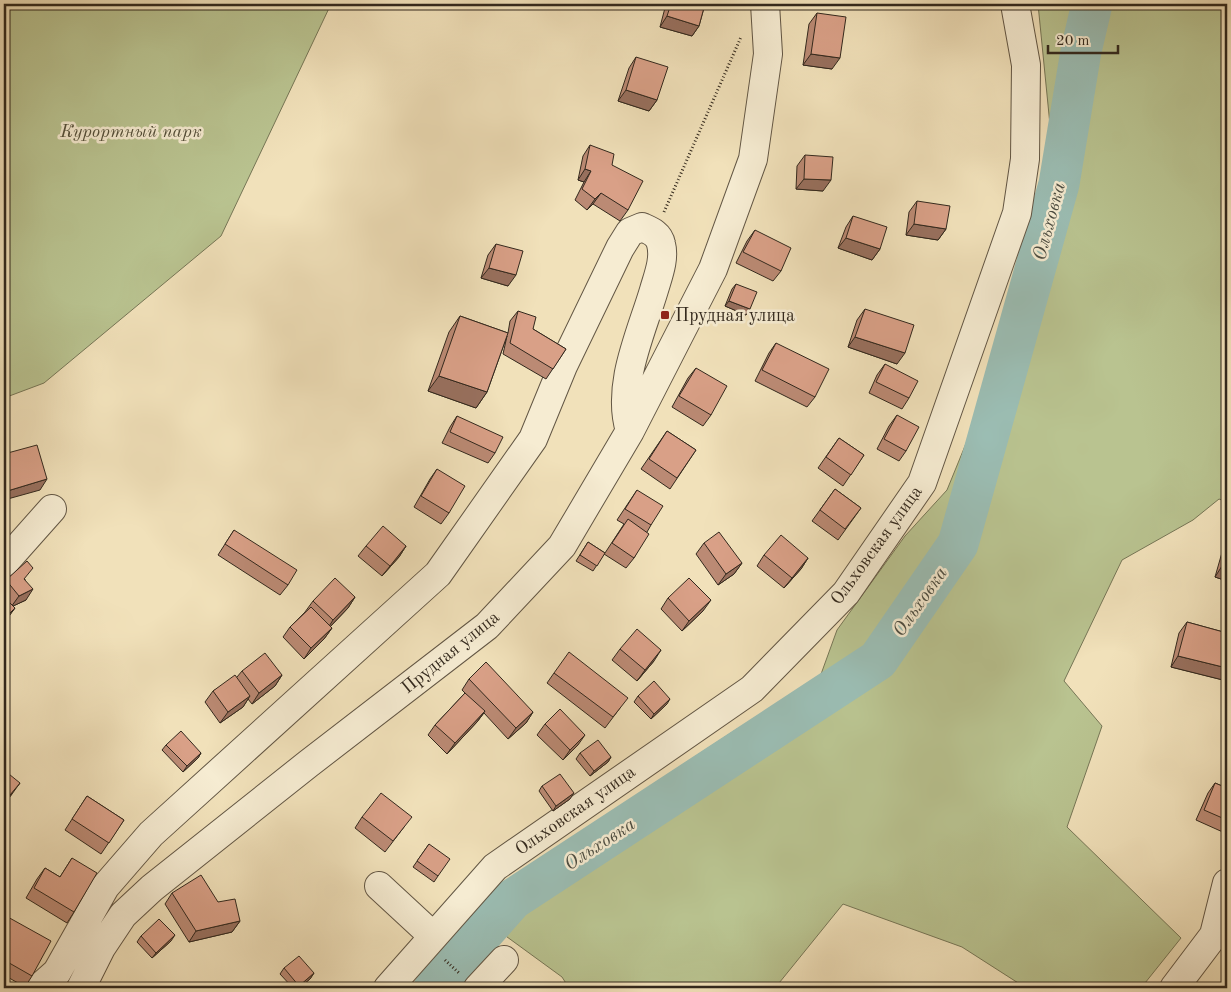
<svg xmlns="http://www.w3.org/2000/svg" width="1231" height="992" font-family="'Old Standard TT',serif">
<style>
.green{fill:#b9c390;stroke:#767656}
.lines{fill:none;stroke-linecap:round;stroke-linejoin:round}
.river{stroke:#9bbdb3;stroke-width:41}
.minor-casing{stroke:#625644;stroke-width:30}
.path{stroke:#32281d;stroke-width:3;stroke-dasharray:1 2.5;stroke-linecap:butt}
.minor{stroke:#f6ecd2;stroke-width:28}
.wall{fill:#bb8a74;stroke:#32281d}
.shaded-wall{fill:#98705e;stroke:#32281d}
.building{fill:#d9a087;stroke:#32281d}
.poi-dot{fill:#8f2418;stroke:#f6ecd2;stroke-width:2}
.labels{text-anchor:middle;stroke-width:5;stroke-linejoin:round;paint-order:stroke}
.park-label{font-size:18px;font-style:italic;fill:#544f3a;stroke:#f6ecd2}
.poi-label{font-size:18px;fill:#32281d;stroke:#f6ecd2;text-anchor:start}
.street-label{font-size:18px;fill:#32281d;stroke:#f6ecd2}
.water-label{font-size:19px;font-style:italic;fill:#4c4d42;stroke:#f6ecd2}
</style>
<rect width="100%" height="100%" fill="#f1e1ba"/>
<filter id="stains"><feTurbulence type="fractalNoise" baseFrequency=".004" numOctaves="4"/><feColorMatrix values="0 0 0 0 .2 0 0 0 0 .09 0 0 0 0 .02 0 0 0 .5 -.17"/></filter>
<radialGradient id="worn" r=".72"><stop offset=".6" stop-color="#630" stop-opacity="0"/><stop offset="1" stop-color="#630" stop-opacity=".3"/></radialGradient>
<!-- green -->
<path class="green" d="M4 4H331L221 236 44 383 4 398Z
M1038 4H1227V502L1219 499 1193 520 1122 560 1064 681 1102 726 1067 827 1181 938 1141 988H1026L962 947 843 904 775 988H569L562 977 503 934 484 910 514 882 623 804 737 729 816 688 837 630 905 536 947 490 976 419 1007 404 1074 160 1051 135Z"/>
<g class="lines">
<!-- river -->
<path class="river" d="M434 988 513 899 878 660 958 544 1059 184 1081 51 1092 4"/>
<!-- minor casing -->
<g class="minor-casing">
<path id="minor" d="M4 563 52 509
M379 886 433 936
M39 988 57 972 105 887 151 834 438 574 533 439 563 366 620 248 630 232 642 227C651 231 659 234 661 244 665 259 658 276 654 290 641 334 616 385 630 431
M81 988 101 948 123 915 152 888 308 764 487 626 562 546 630 431 713 269 753 159 768 54 765 4
M388 988 495 867 752 689 846 593 922 483 1017 213 1025 159 1026 65 1015 4
M478 988 504 960
M1174 988 1214 935 1227 883"/>
</g>
<!-- path -->
<path class="path" d="M664 212 741 37
M445 960 459 973"/>
<!-- minor -->
<use href="#minor" class="minor"/>
</g>
<!-- wall -->
<path class="wall" d="M666 4H705L699 26 692 36 660 27Z
M817 13 832 69 803 65 809 24Z
M636 57 657 100 649 111 618 101 629 68Z
M590 145 612 165 628 210 620 221 593 204 587 210 575 200 584 182 578 180 583 156Z
M805 155 823 191 796 189 797 166Z
M917 201 946 229 938 240 906 235 909 212Z
M853 216 880 249 872 260 838 248 846 227Z
M755 230 781 271 773 281 736 263 747 241Z
M496 244 508 286 481 278 488 255Z
M736 284 746 315 725 306 732 289Z
M865 309 897 364 848 347 857 320Z
M518 311 533 329 566 349 546 379 503 354 507 336 487 392 476 408 428 391 449 332 460 316 508 333 510 321Z
M776 343 815 397 807 407 755 381 769 353Z
M885 364 909 398 902 409 869 393 877 375Z
M696 368 711 415 703 426 672 407 688 378Z
M897 415 906 451 899 461 877 449 889 426Z
M457 416 495 453 488 463 442 443 450 427Z
M667 431 696 450 670 489 641 469Z
M839 438 864 455 843 486 818 468Z
M437 469 449 513 441 524 414 507 430 479Z
M835 489 861 508 838 540 812 521Z
M637 490 651 525 647 532 634 558 626 568 604 554 593 571 576 561 588 542 605 553 624 524 617 520Z
M234 530 288 585 280 595 218 555Z
M1227 535V581L1215 577Z
M704 543 742 563 734 574 718 585 696 554Z
M366 546H406L399 557 382 576 358 556Z
M764 555 808 558 801 569 784 588 757 566Z
M25 579 26 600 13 606 15 608 4 622V583L6 580Z
M355 597 348 608 330 627 332 628 324 639 304 659 283 637 290 627 305 612 313 601Z
M668 598 703 611 682 631 661 609Z
M1187 622 1227 633V681L1171 667 1179 633Z
M620 649 654 661 637 681 612 660Z
M242 671 282 675 275 686 252 704 248 699 243 707 220 723 205 702 213 691 237 677Z
M554 673 620 708 605 728 547 683Z
M469 679 533 712 526 723 508 739 484 713 477 722 447 754 428 735 435 725 465 693 462 690Z
M638 696 667 704 651 719 634 702Z
M545 724 578 745 563 760 537 735Z
M166 745 201 753 198 758 183 772 162 750Z
M580 753 611 757 608 762 590 776 576 759Z
M4 770 12 794 4 804Z
M1215 783 1227 788V830L1225 833 1196 820 1208 793Z
M542 786 570 799 553 811 539 791Z
M87 796 124 820 101 854 65 830Z
M362 817 404 827 385 852 355 828Z
M429 844 438 876 434 882 413 867Z
M72 858 74 912 67 923 26 898 37 879 45 868 60 877Z
M172 893 218 902 240 921 232 932 189 942 165 904Z
M6 916 32 976 25 987 4 975V920Z
M141 936 171 941 152 958 137 942Z
M284 968 314 973 310 979 299 988H293L280 974Z"/>
<!-- shaded-wall -->
<path class="shaded-wall" d="M812 4H853L849 9Z
M667 16 699 26 692 36 660 27Z
M811 54 840 58 832 69 803 65Z
M626 90 657 100 649 111 618 101Z
M585 169 591 171 584 182 578 180Z
M804 179 831 180 823 191 796 189Z
M601 193 593 204 587 210 595 199Z
M914 224 946 229 938 240 906 235Z
M846 238 880 249 872 260 838 248Z
M489 268 516 275 508 286 481 278Z
M729 301 750 309 746 315 725 306Z
M855 337 905 353 897 364 848 347Z
M439 376 487 392 476 408 428 391Z
M47 479 40 490 4 500V492Z
M406 546 399 557 382 576Z
M808 558 801 569 784 588Z
M742 563 734 574 718 585 726 574Z
M1222 566 1227 568V581L1215 577Z
M33 589 26 600 11 607 19 596Z
M355 597 348 608 326 631 333 620Z
M711 600 703 611 682 631 689 621Z
M15 608 7 619 4 622V619Z
M332 628 324 639 304 659 311 648Z
M661 650 654 661 637 681 645 670Z
M1178 656 1227 668V681L1171 667Z
M282 675 275 686 252 704 259 693Z
M250 696 243 707 220 723 228 712Z
M670 699 667 704 651 719 654 714Z
M485 711 477 722 447 754 455 743Z
M533 712 526 723 508 739 516 728Z
M585 735 578 745 563 760 570 750Z
M201 753 198 758 183 772 187 766Z
M611 757 608 762 590 776 594 771Z
M20 783 12 794 4 804 10 795Z
M574 793 570 799 553 811 556 806Z
M240 921 232 932 189 942 196 931Z
M175 935 171 941 152 958 156 953Z
M314 973 310 979 299 988H297L299 986Z"/>
<!-- building -->
<path class="building" d="M671 4H705L699 26 667 16Z
M817 13 846 17 840 58 811 54Z
M636 57 668 67 657 100 626 90Z
M590 145 614 154 612 165 643 181 628 210 601 193 595 199 582 189 591 171 585 169Z
M805 155 833 157 831 180 804 179Z
M917 201 950 206 946 229 914 224Z
M853 216 887 227 880 249 846 238Z
M755 230 791 248 781 271 743 252Z
M496 244 523 251 516 275 489 268Z
M736 284 757 292 750 309 729 301Z
M865 309 914 325 905 353 855 337Z
M518 311 536 317 533 329 566 349 553 369 510 343Z
M460 316 508 333 487 392 439 376Z
M776 343 829 369 815 397 762 370Z
M885 364 918 381 909 398 876 382Z
M696 368 727 386 711 415 679 396Z
M897 415 919 427 906 451 884 439Z
M457 416 503 437 495 453 450 432Z
M667 431 696 450 677 478 649 459Z
M839 438 864 455 851 475 826 457Z
M37 445 47 479 4 492V454Z
M437 469 465 486 449 513 421 496Z
M835 489 861 508 845 529 820 510Z
M637 490 663 506 651 525 625 509Z
M628 519 649 534 634 558 612 543Z
M383 526 406 546 390 566 366 546Z
M234 530 297 570 288 585 225 544Z
M719 532 742 563 726 574 704 543Z
M781 535 808 558 792 578 764 555Z
M588 542 605 553 597 566 580 555Z
M1227 550V568L1222 566Z
M27 561 33 568 24 579 33 589 19 596 6 580Z
M335 578 355 597 333 620 313 601Z
M689 578 711 600 689 621 668 598Z
M4 597 15 608 4 619Z
M311 607 332 628 311 648 290 627Z
M1187 622 1227 633V668L1178 656Z
M637 629 661 650 645 670 620 649Z
M569 652 628 698 613 717 554 673Z
M265 653 282 675 259 693 242 671Z
M486 662 533 712 516 728 469 679Z
M235 675 250 696 228 712 213 691Z
M654 681 670 699 654 714 638 696Z
M465 693 485 711 455 743 435 725Z
M560 709 585 735 570 750 545 724Z
M181 731 201 753 187 766 166 745Z
M598 740 611 757 594 771 580 753Z
M4 770 20 783 10 795 4 790Z
M560 774 574 793 556 806 542 786Z
M1215 783 1227 788V820L1204 810Z
M381 793 412 817 393 841 362 817Z
M87 796 124 820 109 843 72 819Z
M429 844 450 859 438 876 417 861Z
M72 858 97 873 74 912 34 888 45 868 60 877Z
M201 875 218 902 235 899 240 921 196 931 172 893Z
M6 916 51 941 32 976 4 960V921Z
M159 919 175 935 156 953 141 936Z
M299 956 314 973 299 986 284 968Z
M561 982 566 988H553Z
M956 984 961 988H952Z"/>
<!-- markers -->
<rect class="poi-dot" x="660" y="310" width="10" height="10" rx="2.5"/>
<g class="labels">
<!-- park labels -->
<g class="park-label">
<text x="131" y="137">Курортный парк</text>
</g>
<!-- poi labels -->
<g class="poi-label">
<text x="675" y="321">Прудная улица</text>
</g>
<!-- street labels -->
<g class="street-label">
<text transform="translate(876 545) rotate(-54)" y="6">Ольховская улица</text>
<text transform="translate(450 652) rotate(-39)" y="6">Прудная улица</text>
<text transform="translate(575 810) rotate(-35)" y="6">Ольховская улица</text>
</g>
<!-- water labels -->
<g class="water-label">
<text transform="translate(1048 221) rotate(-75)" y="7">Ольховка</text>
<text transform="translate(919 601) rotate(-55)" y="7">Ольховка</text>
<text transform="translate(599 843) rotate(-33)" y="7">Ольховка</text>
</g>
</g>
<!-- margin -->
<rect width="1231" height="992" fill="none" stroke="#f1e1ba" stroke-width="20"/>
<rect x="5" y="5" width="1221" height="982" fill="none" stroke="#32281d" stroke-width="2.5"/>
<rect x="10" y="10" width="1211" height="972" fill="none" stroke="#32281d"/>
<!-- scale -->
<path d="M1048 45v8h70v-8" fill="none" stroke="#32281d" stroke-width="2.5"/>
<text x="1056" y="45" font-size="15" fill="#32281d" stroke="#f6ecd2" stroke-width="4" paint-order="stroke">20 m</text>
<rect width="100%" height="100%" filter="url(#stains)"/>
<rect width="100%" height="100%" fill="url(#worn)"/>
</svg>
